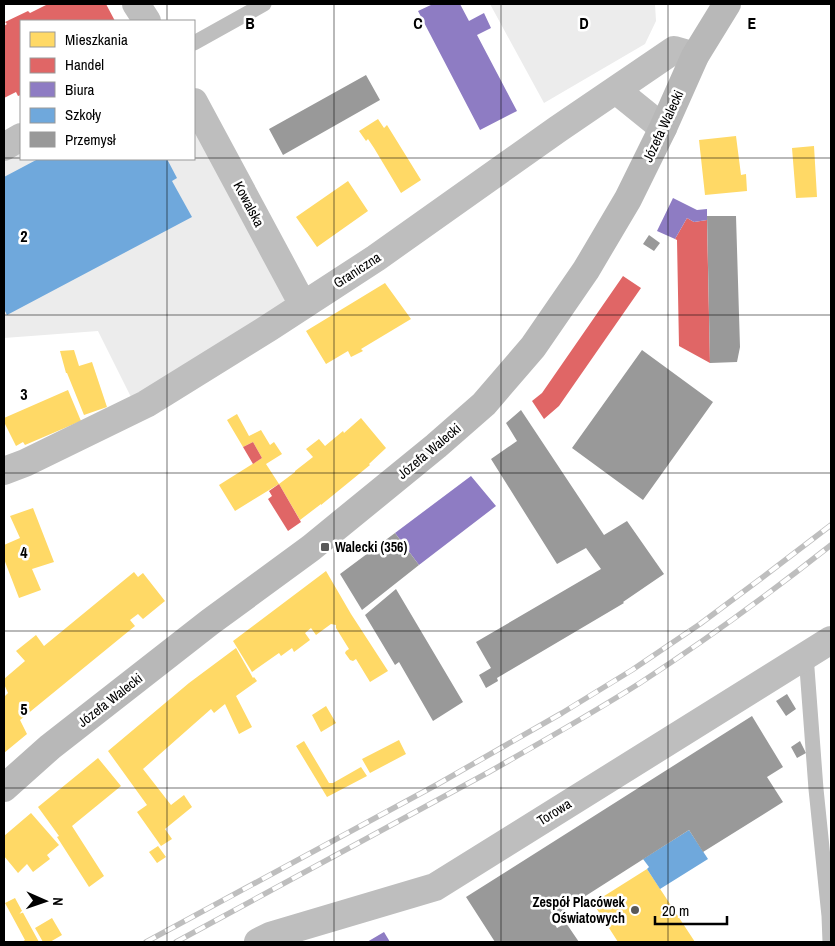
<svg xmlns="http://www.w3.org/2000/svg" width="835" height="946" font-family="'Archivo Narrow',sans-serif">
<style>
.green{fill:#ececec}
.homes{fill:#ffd966}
.shops{fill:#e06666}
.offices{fill:#8e7cc3}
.schools{fill:#6fa8dc}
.industry{fill:#999}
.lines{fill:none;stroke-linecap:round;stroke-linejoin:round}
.lane{stroke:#bebebe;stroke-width:15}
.street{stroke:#bebebe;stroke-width:28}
.secondary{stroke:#b8b8b8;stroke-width:28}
.rail-casing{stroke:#bebebe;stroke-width:5.5}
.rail{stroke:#fff;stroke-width:4;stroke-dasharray:11;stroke-linecap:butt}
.grid{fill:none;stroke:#000;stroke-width:1;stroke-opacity:0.55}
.poi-dot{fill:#595959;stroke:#fff;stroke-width:2}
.labels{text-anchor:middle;stroke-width:5;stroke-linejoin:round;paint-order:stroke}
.street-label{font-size:14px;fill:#000;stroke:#fff}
.poi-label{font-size:14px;font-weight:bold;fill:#000;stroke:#fff;text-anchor:start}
.grid-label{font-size:16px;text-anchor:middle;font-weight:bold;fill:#000;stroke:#fff;stroke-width:5;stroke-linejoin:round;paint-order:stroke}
</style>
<rect width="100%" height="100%" fill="#fff"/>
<!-- green -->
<path class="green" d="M490 4H655L656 21 645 44 544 103Z
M194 102 303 305 137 409 98 331 4 338V147L21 138V159H194Z"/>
<!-- homes -->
<path class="homes" d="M378 119 384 128 387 125 421 180 401 193 374 148 368 139 366 141 359 131Z
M736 136 741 175 746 174 747 191 705 195 699 140Z
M814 146 817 197 796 198 792 148Z
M348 181 368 211 317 247 296 217Z
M385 283 411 319 361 349 363 351 351 357 348 351 326 364 306 331Z
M74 350 79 366 92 362 107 407 84 415 67 373H66L60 351Z
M68 390 81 421 25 445 23 442 16 446 4 422V418Z
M237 414 249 436 261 430 270 445 274 442 282 454 266 464 279 484 235 511 219 485 262 458 253 442 243 447 227 420Z
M361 418 386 448 369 464 370 465 321 505V504L300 520 279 484 295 472V471L313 457 306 449 319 439 325 446 343 431 344 433Z
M33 508 54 562 32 569 41 590 19 598 4 559V545L20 538 10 516Z
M326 571 351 614 388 671 370 682 356 659 353 661 350 660 345 653 346 651 349 649 336 628V625L331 624 316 635 311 628 305 633 310 640 294 652 292 648 281 656 279 653 252 672 233 641Z
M134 572 138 577 143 573 165 601 143 619 138 614 130 620 135 626 20 720 27 734 4 753V697L8 693 4 684V679L25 661 16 651 36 635 44 646Z
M236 648 253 678 254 677 257 681 236 696 252 727 239 734 225 704 214 713 211 709 143 769 171 805 184 795 192 807 165 829 172 839 161 846 137 812 147 805 108 751 189 683Z
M326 706 336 723 321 732 312 715Z
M399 740 406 754 370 773 362 759Z
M304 741 329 783H333L361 767 367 776 327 797 296 746Z
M98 758 121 786 72 826 104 876 89 887 57 837 59 836 38 807Z
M31 813 59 845 47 855 50 859 33 872 27 864 18 873 4 856V836Z
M158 846 166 857 157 863 149 852Z
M647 869 695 942H618L593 903Z
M15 898 39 942H22L25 940 5 903Z
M52 918 62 935 50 942H43L35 928Z"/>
<!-- shops -->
<path class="shops" d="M48 4H106L115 21H21V95L18 96 16 92 4 98V26L7 24 5 22 28 11 30 13Z
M687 218 694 222 707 220 710 363 679 346 677 240 675 239Z
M623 276 641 288 559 406 544 419 532 401 542 393Z
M253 442 262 458 253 464 243 447Z
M279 484 301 522 288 531 268 499 272 496 269 491Z"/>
<!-- offices -->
<path class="offices" d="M433 4H460L469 21 484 13 491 28 477 35 517 111 480 130 418 11Z
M673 198 697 210 707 209V220L694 222 687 218 675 239 657 231Z
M471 476 496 506 419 565 395 533Z
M384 932 390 942H367Z"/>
<!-- schools -->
<path class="schools" d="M38 159H167L177 178 172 181 192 217 7 315 4 309V177Z
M689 830 708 859 660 889 647 869 649 867 643 859Z"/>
<!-- industry -->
<path class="industry" d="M366 75 380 100 283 155 269 129Z
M707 216H736L740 347 737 362 710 363Z
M649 235 660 243 654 251 643 244Z
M642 350 713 402 643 500 572 448Z
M521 410 604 535 627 521 664 574 623 602 624 603 497 678 498 681 486 688 479 675 491 668 476 642 601 569 586 548 557 564 491 459 517 441 506 423Z
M395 533 419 565 362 610 340 574Z
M396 589 463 702 433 721 399 662 395 665 365 615Z
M787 694 796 709 786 716 776 701Z
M752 716 783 767 767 777 783 802 703 852 689 830 551 918 557 928 566 923 579 942H516L515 941 513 942H495L466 897Z
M800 741 806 753 797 758 791 747Z"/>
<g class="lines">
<!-- lane -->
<path class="lane" d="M194 43 264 4
M806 655 816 789 829 916 830 942"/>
<!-- street -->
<path class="street" d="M136 4 147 21
M616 90 663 128
M194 102 303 305
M4 147 21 137
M4 471 25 463 146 404 270 327 376 258 558 129 674 50 695 56
M258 942 270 936 435 887 831 640"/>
<!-- secondary -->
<path class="secondary" d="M4 788 50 747 210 622 311 548 436 446 484 404 533 347 586 270 628 199 663 128 695 56 727 4"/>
<!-- rail casing -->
<g class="rail-casing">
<path id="rail" d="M146 942 438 784 562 713 632 670 700 624 763 577 831 525
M176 942 489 772C540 743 591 714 640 683 706 640 769 594 831 545"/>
</g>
<!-- rail -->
<use href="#rail" class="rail"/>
</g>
<!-- grid -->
<path class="grid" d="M167 4V21M334 4V942M501 4V942M668 4V942M4 158H21M194 158H831M167 159V942M4 315H831M4 473H831M4 631H831M4 788H831"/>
<!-- markers -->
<g class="poi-dot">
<rect x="320" y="542" width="10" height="10" rx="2.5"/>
<circle cx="635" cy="910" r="5"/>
</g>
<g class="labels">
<!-- street labels -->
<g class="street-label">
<text transform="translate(663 126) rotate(-65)" y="5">Józefa Walecki</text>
<text transform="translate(249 204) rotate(62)" y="5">Kowalska</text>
<text transform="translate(357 270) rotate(-33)" y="5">Graniczna</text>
<text transform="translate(429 451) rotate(-40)" y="5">Józefa Walecki</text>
<text transform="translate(110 700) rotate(-38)" y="5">Józefa Walecki</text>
<text transform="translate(554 812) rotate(-32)" y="5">Torowa</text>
</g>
<!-- poi labels -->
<g class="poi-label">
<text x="335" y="552">Walecki (356)</text>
<text x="625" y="907" text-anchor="end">Zespół Placówek<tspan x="625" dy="16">Oświatowych</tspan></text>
</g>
</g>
<g class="grid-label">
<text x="250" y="29">B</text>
<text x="418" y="29">C</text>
<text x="584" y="29">D</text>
<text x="752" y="29">E</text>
<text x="24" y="242">2</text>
<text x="24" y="400">3</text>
<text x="24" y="558">4</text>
<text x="24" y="715">5</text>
</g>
<!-- border -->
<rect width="835" height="946" fill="none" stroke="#000000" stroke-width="10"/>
<!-- legend -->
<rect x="20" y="20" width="175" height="140" fill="#ffffff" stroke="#999999"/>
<rect x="30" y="32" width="25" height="15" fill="#ffd966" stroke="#999999"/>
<text x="65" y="45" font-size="15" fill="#000000">Mieszkania</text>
<rect x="30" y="58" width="25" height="15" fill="#e06666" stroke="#999999"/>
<text x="65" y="70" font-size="15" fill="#000000">Handel</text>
<rect x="30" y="82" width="25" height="15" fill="#8e7cc3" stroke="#999999"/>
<text x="65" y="95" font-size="15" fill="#000000">Biura</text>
<rect x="30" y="108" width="25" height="15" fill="#6fa8dc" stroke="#999999"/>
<text x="65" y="120" font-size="15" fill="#000000">Szkoły</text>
<rect x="30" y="132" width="25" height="15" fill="#999999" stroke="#999999"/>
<text x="65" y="145" font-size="15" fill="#000000">Przemysł</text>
<!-- north arrow -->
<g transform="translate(45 901) rotate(92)" stroke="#ffffff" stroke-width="4" paint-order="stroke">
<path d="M0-4L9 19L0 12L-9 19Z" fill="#000000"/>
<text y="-8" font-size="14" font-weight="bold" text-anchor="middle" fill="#000000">N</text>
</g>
<!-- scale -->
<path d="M655 916v8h72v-8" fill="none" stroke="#000000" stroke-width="2.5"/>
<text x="662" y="916" font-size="15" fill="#000000" stroke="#ffffff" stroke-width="4" paint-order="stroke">20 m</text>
</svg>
